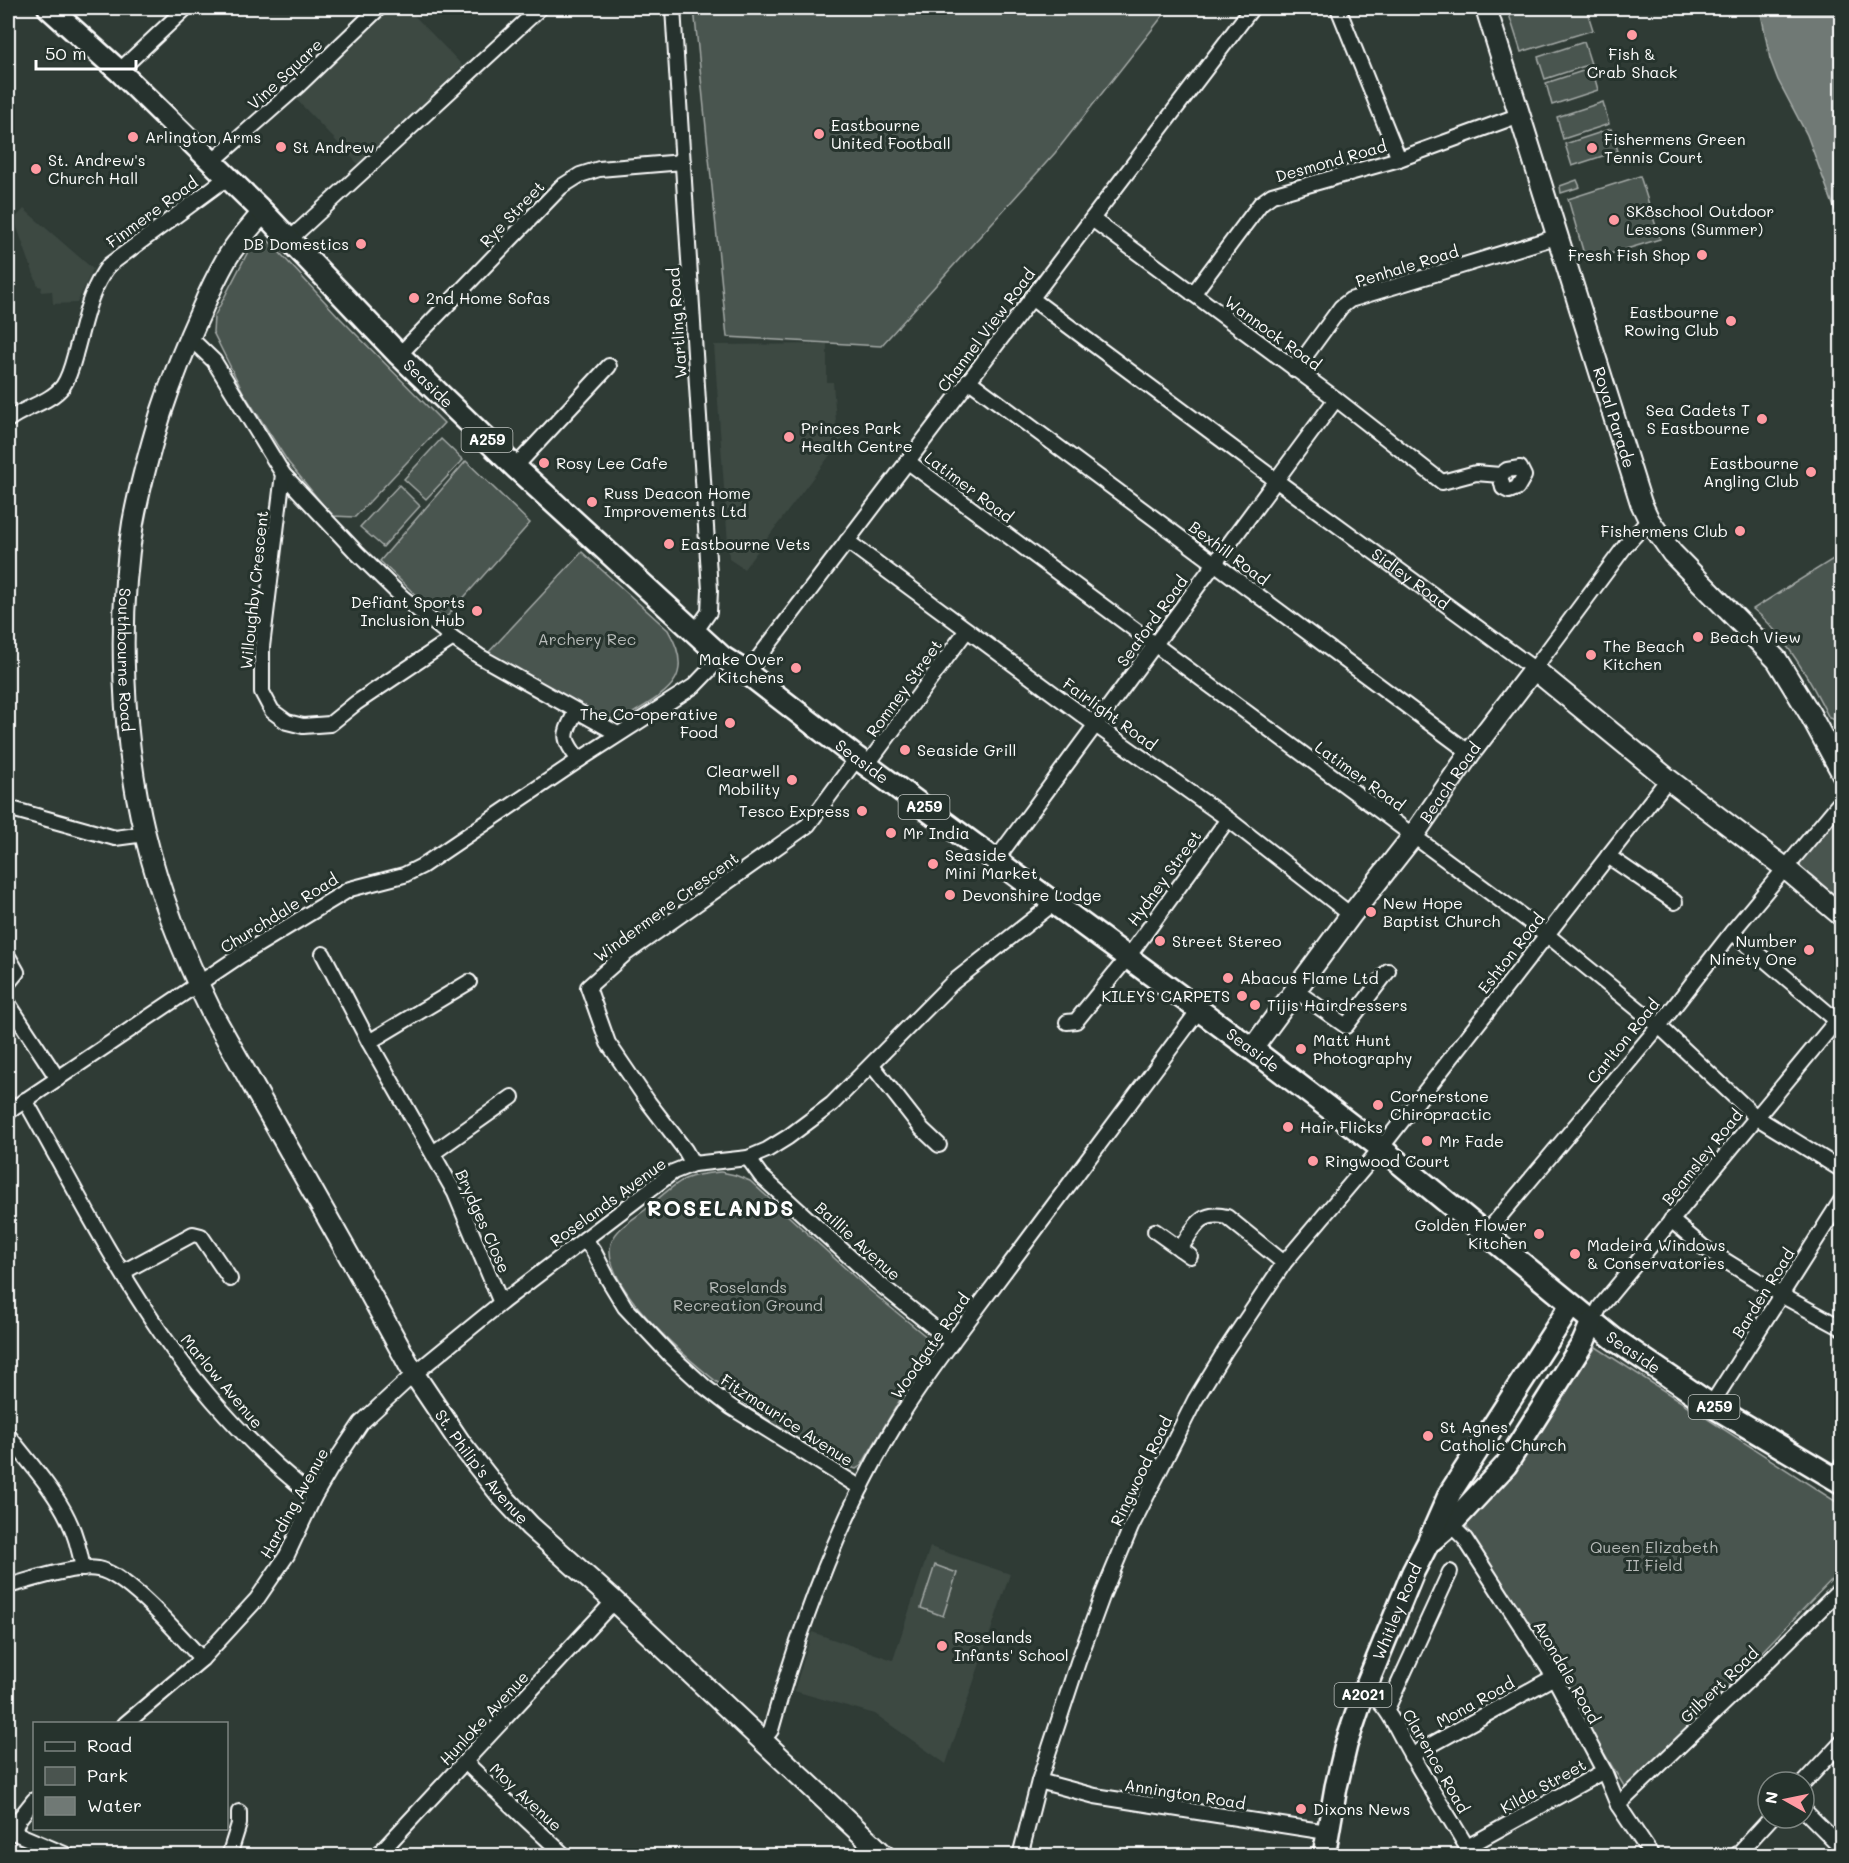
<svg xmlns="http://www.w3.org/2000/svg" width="1849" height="1863" font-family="Mali,sans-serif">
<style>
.built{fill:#3c4842}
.green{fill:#4a544f;stroke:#a4aaa7;stroke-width:1.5}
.water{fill:#707975;stroke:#a9afac;stroke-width:1.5}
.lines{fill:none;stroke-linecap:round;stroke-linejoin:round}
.street-casing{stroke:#fff;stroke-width:18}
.secondary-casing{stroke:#fff;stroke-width:24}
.primary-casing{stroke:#fff;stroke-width:26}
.street{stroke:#26332d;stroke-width:14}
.secondary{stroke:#26332d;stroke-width:20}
.primary{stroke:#26332d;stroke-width:21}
.poi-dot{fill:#ff9aa2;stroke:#26332d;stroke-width:2}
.labels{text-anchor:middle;stroke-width:6;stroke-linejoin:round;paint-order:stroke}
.shield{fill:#26332d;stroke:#bec2c0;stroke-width:1.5}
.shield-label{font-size:15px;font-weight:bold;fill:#fff}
.poi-label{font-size:16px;fill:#fff;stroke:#26332d;text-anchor:start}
.street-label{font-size:16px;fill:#fff;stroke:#26332d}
.park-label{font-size:16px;fill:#b7bbb9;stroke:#26332d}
.district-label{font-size:22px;font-weight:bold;letter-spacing:1.5px;fill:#fff;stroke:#26332d}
</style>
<rect width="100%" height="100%" fill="#2f3b35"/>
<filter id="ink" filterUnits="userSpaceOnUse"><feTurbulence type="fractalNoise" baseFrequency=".0167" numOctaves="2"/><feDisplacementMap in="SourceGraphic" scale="12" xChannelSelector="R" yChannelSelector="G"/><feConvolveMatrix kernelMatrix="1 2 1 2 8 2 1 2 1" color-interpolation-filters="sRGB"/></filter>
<g filter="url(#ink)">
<!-- built -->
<path class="built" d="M390 8H407L463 66 359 165 295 98Z
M24 209 93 269 77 303 53 304 52 291 41 292 42 287 38 286 14 219Z
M827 344V382H833L837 433 843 438 744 569 729 559 714 345Z
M930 1547 1010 1574 946 1764 875 1714 794 1691 812 1632 893 1660Z"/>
<!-- green -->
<path class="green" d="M694 8H1169L1055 153 881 346 727 337Z
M1507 8H1586L1593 30 1521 52Z
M1584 42 1591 64 1545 79 1538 57Z
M1592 68 1598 90 1552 105 1546 83Z
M1603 102 1609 124 1563 139 1557 117Z
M1611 129 1618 151 1572 166 1565 144Z
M1640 176 1660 239 1586 261 1568 199Z
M1577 180 1580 187 1561 193 1560 186Z
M260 241H269L339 317 444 423 355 517 332 516 288 462 243 392 213 332 214 317 251 246Z
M441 439 463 460 426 499 404 479Z
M466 461 530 523 443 621 380 561Z
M399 485 420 506 383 547 360 527Z
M582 552 668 630C699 683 661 694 622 720L608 718 594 713 487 654Z
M1841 554V733L1836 720 1829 718C1812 683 1783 632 1753 609Z
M1840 813H1841V902L1795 863Z
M721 1172 735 1175 750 1181 868 1289 928 1338 931 1352 904 1393 861 1466 856 1469C798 1451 607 1314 610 1249 611 1231 632 1220 645 1210 657 1200 672 1185 685 1179 696 1174 709 1173 721 1172Z
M1596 1347 1841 1505V1570L1627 1791 1464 1522 1537 1429Z
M935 1565 957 1573 943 1616 921 1608Z"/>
<!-- water -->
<path class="water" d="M1760 8H1841V223L1835 210 1807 135 1778 80 1770 59Z"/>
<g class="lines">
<!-- street casing -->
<g class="street-casing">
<g id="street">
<path d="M673 8 710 590 709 612 695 632"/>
<path d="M1338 8 1399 159"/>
<path d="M119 71 186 8"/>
<path d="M212 162 298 86 379 8"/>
<path d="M1092 219 1336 399 1442 482 1476 473 1500 475 1503 488 1509 491 1517 488 1524 476 1520 468 1507 470 1500 475"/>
<path d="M290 239 540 8"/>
<path d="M1193 294 1261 203 1272 195 1399 159 1520 115"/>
<path id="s1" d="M1031 298 1277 481 1534 669 1626 545 1649 520"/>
<path d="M189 337 214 361 283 474 357 553 402 597 453 638 479 656 618 734"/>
<path d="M399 355 561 187 580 175 599 169 683 162"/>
<path d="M1295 370 1341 307 1350 300 1559 236"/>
<path d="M968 380 1470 753"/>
<path d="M8 420C24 407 50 403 63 386 70 376 73 362 76 351 85 319 89 291 109 265L228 177"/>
<path d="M907 461 1546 934 1659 1026 1756 1117 1842 1170"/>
<path d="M515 467 609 366"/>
<path d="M283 474 262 647V692L272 711 287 722 303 726 330 724 356 703 453 638"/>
<path d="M847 541 1104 731 1228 819 1351 915"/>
<path d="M747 673 1252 8"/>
<path d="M576 711C564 736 561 736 579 760"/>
<path d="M867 765 967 630"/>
<path d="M8 808 115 838 145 834"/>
<path d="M1608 856 1675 902"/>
<path d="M995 861 1336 399"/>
<path d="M1732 932 1842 1025"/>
<path d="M323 954 369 1042 455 1193 501 1303"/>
<path d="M8 957 9 958 17 972 8 983"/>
<path d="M1296 991 1346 1026 1388 971"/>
<path d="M8 1003 58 1079"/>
<path d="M1067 1022 1076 1021 1128 957 1228 819"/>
<path d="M369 1042 469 982"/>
<path d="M872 1065 922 1129 939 1145"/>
<path d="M25 1100C69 1178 110 1259 161 1333 204 1395 255 1451 314 1497"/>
<path d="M8 1112 241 955 350 889 404 875 422 866 579 760 694 686 722 657"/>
<path d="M433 1153 512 1097"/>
<path d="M748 1158 761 1176 876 1281 952 1342"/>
<path d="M693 1164 685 1150 649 1103 608 1043 588 987 624 955 808 825 857 758"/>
<path d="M1671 1220 1703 1247 1781 1295 1842 1328"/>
<path d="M1155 1231 1190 1256"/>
<path d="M1485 1234 1659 1026 1732 932 1842 800"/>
<path d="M585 1239 594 1252 608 1279 625 1307 670 1355 705 1387 731 1407 861 1488"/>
<path d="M1180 1249C1194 1229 1199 1210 1227 1217L1284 1263"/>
<path d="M123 1272 193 1234 201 1236 230 1279"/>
<path d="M1592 1322 1600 1307 1842 1014"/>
<path d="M1711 1405 1842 1199"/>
<path d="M8 1435C27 1460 55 1491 68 1519 76 1535 80 1552 83 1569"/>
<path d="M1834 1477 1842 1465"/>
<path d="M1445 1519 1465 1539 1554 1677 1604 1771 1618 1805 1652 1856"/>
<path d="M8 1586C32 1580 74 1565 98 1569 127 1574 180 1636 202 1659"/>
<path d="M1365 1689C1392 1710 1395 1728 1412 1756 1431 1790 1453 1822 1472 1856"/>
<path d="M1387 1709 1450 1572"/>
<path d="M125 1724 202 1659 257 1599 287 1555 314 1497 331 1468 361 1423 414 1374 501 1303 673 1172 693 1164 748 1158 767 1150 788 1137 832 1104 952 983 1054 903"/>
<path d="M762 1741 771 1730C799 1629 835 1529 888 1437 907 1404 929 1373 952 1342L1199 1010"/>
<path d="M1411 1756 1554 1677"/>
<path d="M465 1762 565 1856"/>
<path d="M1039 1781 1095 1796 1327 1832"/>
<path d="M1804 1783 1842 1742"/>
<path d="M1618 1805 1765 1664 1842 1588"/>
<path d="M1804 1810 1842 1848"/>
<path d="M8 1830 69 1856"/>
<path d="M13 1832 19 1819 34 1800"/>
<path d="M1467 1847 1604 1771"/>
<path d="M229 1856 239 1824V1812"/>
<path d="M377 1856 614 1601"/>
<path d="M1020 1856 1039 1781 1078 1662 1103 1594 1131 1527 1195 1400 1225 1351 1284 1263 1381 1148 1668 779"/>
<path d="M1736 1856 1771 1818"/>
</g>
</g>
<!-- secondary casing -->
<g class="secondary-casing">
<g id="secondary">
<path id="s2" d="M1486 8 1641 503 1649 520 1672 553 1777 660 1810 714 1842 773"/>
<path id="s3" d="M263 212C251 227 237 241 227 258 218 274 210 290 203 307 187 342 173 376 161 413 150 449 140 485 133 523 117 619 122 740 145 834 160 896 184 956 212 1013L361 1277 414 1374 461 1444 502 1496 530 1526 614 1601 885 1856"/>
<path id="s4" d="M1252 1049 1351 915 1413 836 1470 753 1534 669 1668 779 1785 868 1842 916"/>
</g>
</g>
<!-- primary casing -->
<g class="primary-casing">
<g id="primary">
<path id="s5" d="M49 8 119 71 263 212 399 355 515 467 722 657 747 673 857 758 1252 1049 1381 1148 1614 1339 1711 1405 1842 1483"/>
<path d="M1432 1540 1451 1524 1506 1465 1583 1343 1592 1322"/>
<path id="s6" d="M1324 1856 1336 1787 1346 1745 1365 1689 1413 1572 1428 1543 1450 1493 1571 1305"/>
</g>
</g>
<!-- street -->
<use href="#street" class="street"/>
<!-- secondary -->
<use href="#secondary" class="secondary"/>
<!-- primary -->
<use href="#primary" class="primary"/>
</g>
</g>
<!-- markers -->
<g class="poi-dot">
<circle cx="1632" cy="35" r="6"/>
<circle cx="819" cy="134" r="6"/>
<circle cx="133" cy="137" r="6"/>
<circle cx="281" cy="147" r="6"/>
<circle cx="1592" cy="148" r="6"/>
<circle cx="36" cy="169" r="6"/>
<circle cx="1614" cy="220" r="6"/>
<circle cx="361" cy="244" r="6"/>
<circle cx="1702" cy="255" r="6"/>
<circle cx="414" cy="298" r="6"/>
<circle cx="1731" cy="321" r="6"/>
<circle cx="1762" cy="419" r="6"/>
<circle cx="789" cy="437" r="6"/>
<circle cx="544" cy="463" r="6"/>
<circle cx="1811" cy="472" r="6"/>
<circle cx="592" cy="502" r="6"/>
<circle cx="1740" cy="531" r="6"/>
<circle cx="669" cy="544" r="6"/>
<circle cx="477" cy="611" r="6"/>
<circle cx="1698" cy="637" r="6"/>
<circle cx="1591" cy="655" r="6"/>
<circle cx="796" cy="668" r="6"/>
<circle cx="730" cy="723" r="6"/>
<circle cx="905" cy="750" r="6"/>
<circle cx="792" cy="780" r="6"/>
<circle cx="862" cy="811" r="6"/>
<circle cx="891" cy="833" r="6"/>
<circle cx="933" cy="864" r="6"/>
<circle cx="950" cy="895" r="6"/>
<circle cx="1371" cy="912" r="6"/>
<circle cx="1160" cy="941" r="6"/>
<circle cx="1809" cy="950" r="6"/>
<circle cx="1228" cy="978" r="6"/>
<circle cx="1242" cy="996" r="6"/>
<circle cx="1255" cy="1005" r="6"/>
<circle cx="1301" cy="1049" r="6"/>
<circle cx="1378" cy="1105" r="6"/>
<circle cx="1288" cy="1127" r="6"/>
<circle cx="1427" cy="1141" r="6"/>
<circle cx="1313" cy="1161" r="6"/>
<circle cx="1539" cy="1234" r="6"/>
<circle cx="1575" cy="1254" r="6"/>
<circle cx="1428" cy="1436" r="6"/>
<circle cx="942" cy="1646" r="6"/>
<circle cx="1301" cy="1809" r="6"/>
</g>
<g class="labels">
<!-- shield labels -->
<g class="shield">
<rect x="461.5" y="428" width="51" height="24" rx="4.5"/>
<rect x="898.5" y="795" width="51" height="24" rx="4.5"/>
<rect x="1688.5" y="1395" width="51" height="24" rx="4.5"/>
<rect x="1334.5" y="1683" width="57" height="24" rx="4.5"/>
</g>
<g class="shield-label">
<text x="487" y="445">A259</text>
<text x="924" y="812">A259</text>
<text x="1714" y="1412">A259</text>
<text x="1363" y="1700">A2021</text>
</g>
<!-- poi labels -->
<g class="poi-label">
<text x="1632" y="60" text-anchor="middle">Fish &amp;<tspan x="1632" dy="18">Crab Shack</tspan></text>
<text x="831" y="131">Eastbourne<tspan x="831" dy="18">United Football</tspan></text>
<text x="145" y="143">Arlington Arms</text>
<text x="1604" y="145">Fishermens Green<tspan x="1604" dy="18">Tennis Court</tspan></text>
<text x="293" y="153">St Andrew</text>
<text x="48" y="166">St. Andrew's<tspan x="48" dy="18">Church Hall</tspan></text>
<text x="1626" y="217">SK8school Outdoor<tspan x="1626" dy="18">Lessons (Summer)</tspan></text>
<text x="349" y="250" text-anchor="end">DB Domestics</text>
<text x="1690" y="261" text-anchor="end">Fresh Fish Shop</text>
<text x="426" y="304">2nd Home Sofas</text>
<text x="1719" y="318" text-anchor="end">Eastbourne<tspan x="1719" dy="18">Rowing Club</tspan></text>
<text x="1750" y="416" text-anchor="end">Sea Cadets T<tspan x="1750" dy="18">S Eastbourne</tspan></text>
<text x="801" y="434">Princes Park<tspan x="801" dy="18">Health Centre</tspan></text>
<text x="556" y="469">Rosy Lee Cafe</text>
<text x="1799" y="469" text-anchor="end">Eastbourne<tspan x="1799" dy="18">Angling Club</tspan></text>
<text x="604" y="499">Russ Deacon Home<tspan x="604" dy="18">Improvements Ltd</tspan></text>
<text x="1728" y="537" text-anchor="end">Fishermens Club</text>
<text x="681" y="550">Eastbourne Vets</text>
<text x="465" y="608" text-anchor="end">Defiant Sports<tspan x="465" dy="18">Inclusion Hub</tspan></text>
<text x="1710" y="643">Beach View</text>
<text x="1603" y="652">The Beach<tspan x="1603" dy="18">Kitchen</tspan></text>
<text x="784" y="665" text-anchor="end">Make Over<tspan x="784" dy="18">Kitchens</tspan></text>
<text x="718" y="720" text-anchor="end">The Co-operative<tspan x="718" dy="18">Food</tspan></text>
<text x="917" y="756">Seaside Grill</text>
<text x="780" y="777" text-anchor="end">Clearwell<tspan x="780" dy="18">Mobility</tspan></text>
<text x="850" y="817" text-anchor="end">Tesco Express</text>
<text x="903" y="839">Mr India</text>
<text x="945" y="861">Seaside<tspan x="945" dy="18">Mini Market</tspan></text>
<text x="962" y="901">Devonshire Lodge</text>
<text x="1383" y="909">New Hope<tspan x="1383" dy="18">Baptist Church</tspan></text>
<text x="1172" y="947">Street Stereo</text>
<text x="1797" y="947" text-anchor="end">Number<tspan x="1797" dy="18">Ninety One</tspan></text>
<text x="1240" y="984">Abacus Flame Ltd</text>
<text x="1230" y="1002" text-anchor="end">KILEYS CARPETS</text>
<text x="1267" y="1011">Tijis Hairdressers</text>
<text x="1313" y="1046">Matt Hunt<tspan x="1313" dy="18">Photography</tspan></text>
<text x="1390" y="1102">Cornerstone<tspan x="1390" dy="18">Chiropractic</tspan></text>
<text x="1300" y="1133">Hair Flicks</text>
<text x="1439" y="1147">Mr Fade</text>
<text x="1325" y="1167">Ringwood Court</text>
<text x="1527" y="1231" text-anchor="end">Golden Flower<tspan x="1527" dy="18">Kitchen</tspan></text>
<text x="1587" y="1251">Madeira Windows<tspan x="1587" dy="18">&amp; Conservatories</tspan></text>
<text x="1440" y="1433">St Agnes<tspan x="1440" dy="18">Catholic Church</tspan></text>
<text x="954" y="1643">Roselands<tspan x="954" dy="18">Infants' School</tspan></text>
<text x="1313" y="1815">Dixons News</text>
</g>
<!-- street labels -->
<g class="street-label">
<text transform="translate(285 74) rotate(-43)" y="6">Vine Square</text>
<text transform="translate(1331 161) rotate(-16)" y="6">Desmond Road</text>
<text transform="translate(152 212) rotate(-36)" y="6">Finmere Road</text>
<text transform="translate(512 214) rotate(-46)" y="6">Rye Street</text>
<text transform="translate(1407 266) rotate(-17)" y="6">Penhale Road</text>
<text transform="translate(677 323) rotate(-94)" y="6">Wartling Road</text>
<text transform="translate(986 330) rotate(-53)" y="6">Channel View Road</text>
<text transform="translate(1273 333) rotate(36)" y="6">Wannock Road</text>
<text dy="6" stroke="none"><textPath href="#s5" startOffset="534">Seaside</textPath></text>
<text dy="6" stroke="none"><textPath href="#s2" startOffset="429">Royal Parade</textPath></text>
<text transform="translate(969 487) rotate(37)" y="6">Latimer Road</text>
<text transform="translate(1229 553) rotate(37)" y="6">Bexhill Road</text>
<text dy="6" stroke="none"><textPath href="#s1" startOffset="472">Sidley Road</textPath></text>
<text transform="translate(254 590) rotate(-84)" y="6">Willoughby Crescent</text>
<text transform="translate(1152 621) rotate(-54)" y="6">Seaford Road</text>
<text dy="6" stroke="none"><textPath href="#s3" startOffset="478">Southbourne Road</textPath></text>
<text transform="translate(904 688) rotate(-54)" y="6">Romney Street</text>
<text transform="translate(1110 714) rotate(36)" y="6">Fairlight Road</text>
<text dy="6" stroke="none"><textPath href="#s5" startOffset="1110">Seaside</textPath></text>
<text transform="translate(1360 776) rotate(36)" y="6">Latimer Road</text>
<text dy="6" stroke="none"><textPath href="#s4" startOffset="332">Beach Road</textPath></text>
<text transform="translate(1164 878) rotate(-54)" y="6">Hydney Street</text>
<text transform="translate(666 907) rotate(-36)" y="6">Windermere Crescent</text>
<text transform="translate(279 913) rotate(-32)" y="6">Churchdale Road</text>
<text transform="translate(1511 953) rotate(-52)" y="6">Eshton Road</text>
<text transform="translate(1623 1041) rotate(-51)" y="6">Carlton Road</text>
<text dy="6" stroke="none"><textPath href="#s5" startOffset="1596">Seaside</textPath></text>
<text transform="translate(1702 1157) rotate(-51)" y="6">Beamsley Road</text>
<text transform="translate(608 1202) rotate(-36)" y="6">Roselands Avenue</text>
<text transform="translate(483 1221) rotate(66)" y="6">Brydges Close</text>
<text transform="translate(858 1241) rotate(42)" y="6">Baillie Avenue</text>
<text transform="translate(1763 1293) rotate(-58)" y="6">Barden Road</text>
<text transform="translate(930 1346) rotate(-55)" y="6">Woodgate Road</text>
<text dy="6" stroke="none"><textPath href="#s5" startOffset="2082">Seaside</textPath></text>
<text transform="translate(222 1381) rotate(50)" y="6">Marlow Avenue</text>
<text transform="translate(787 1420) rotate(33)" y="6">Fitzmaurice Avenue</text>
<text dy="6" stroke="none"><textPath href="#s3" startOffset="1374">St. Philip's Avenue</textPath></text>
<text transform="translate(1141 1471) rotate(-64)" y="6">Ringwood Road</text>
<text transform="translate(294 1503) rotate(-61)" y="6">Harding Avenue</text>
<text dy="6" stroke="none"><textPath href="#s6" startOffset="256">Whitley Road</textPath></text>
<text transform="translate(1567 1672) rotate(60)" y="6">Avondale Road</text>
<text transform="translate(1719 1685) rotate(-44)" y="6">Gilbert Road</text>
<text transform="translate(1475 1702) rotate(-29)" y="6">Mona Road</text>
<text transform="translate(484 1718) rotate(-47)" y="6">Hunloke Avenue</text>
<text transform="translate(1436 1761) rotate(60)" y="6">Clarence Road</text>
<text transform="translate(1543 1786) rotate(-29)" y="6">Kilda Street</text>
<text transform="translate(1185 1794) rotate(9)" y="6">Annington Road</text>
<text transform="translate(526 1797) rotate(43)" y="6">Moy Avenue</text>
</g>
<!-- park labels -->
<g class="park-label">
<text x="587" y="645">Archery Rec</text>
<text x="748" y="1293">Roselands<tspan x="748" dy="18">Recreation Ground</tspan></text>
<text x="1654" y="1553">Queen Elizabeth<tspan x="1654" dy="18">II Field</tspan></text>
</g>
<!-- district labels -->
<g class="district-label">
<text x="721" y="1216">ROSELANDS</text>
</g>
</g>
<!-- margin -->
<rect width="1849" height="1863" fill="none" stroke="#26332d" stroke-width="30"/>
<rect x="15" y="15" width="1819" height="1833" fill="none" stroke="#fff" stroke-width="2" filter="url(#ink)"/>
<!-- legend -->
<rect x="33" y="1722" width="195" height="108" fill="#26332d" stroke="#7d8581" stroke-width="1.5"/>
<rect x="45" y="1742" width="30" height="9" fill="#26332d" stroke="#7d8581" stroke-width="1.5"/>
<text x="87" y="1752" font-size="18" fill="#ffffff">Road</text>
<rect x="45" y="1767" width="30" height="18" fill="#4a544f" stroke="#7d8581" stroke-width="1.5"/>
<text x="87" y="1782" font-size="18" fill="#ffffff">Park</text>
<rect x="45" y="1797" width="30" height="18" fill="#707975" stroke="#7d8581" stroke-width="1.5"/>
<text x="87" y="1812" font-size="18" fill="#ffffff">Water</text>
<!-- north arrow -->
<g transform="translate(1786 1800) rotate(279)"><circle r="28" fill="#26332d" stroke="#7d8581" stroke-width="1.5"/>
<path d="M0-4.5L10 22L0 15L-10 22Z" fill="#ff9aa2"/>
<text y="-9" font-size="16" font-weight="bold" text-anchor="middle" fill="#ffffff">N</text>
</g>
<!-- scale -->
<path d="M36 60v9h100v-9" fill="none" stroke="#ffffff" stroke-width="3"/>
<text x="45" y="60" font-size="18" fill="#ffffff" stroke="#26332d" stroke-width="4.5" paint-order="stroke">50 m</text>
</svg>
